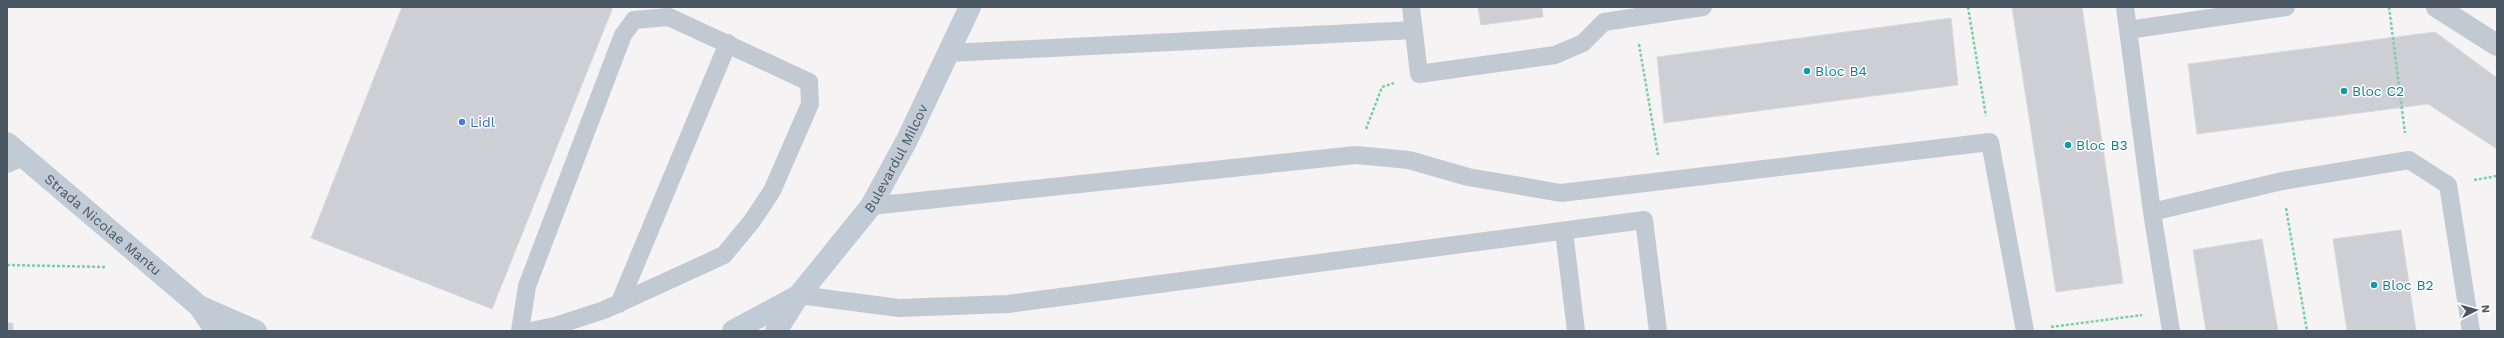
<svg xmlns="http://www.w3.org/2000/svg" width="2504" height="338" font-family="'Work Sans',sans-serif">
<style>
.building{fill:#cdcfd5;stroke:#d7d9de}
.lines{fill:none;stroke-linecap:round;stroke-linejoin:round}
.path{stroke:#7ad0a6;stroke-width:2.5;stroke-dasharray:3 2;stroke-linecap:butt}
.lane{stroke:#c1cad2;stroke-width:18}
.street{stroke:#c1cad2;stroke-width:22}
.secondary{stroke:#c1cbd6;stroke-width:22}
.culture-dot{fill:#0f9aa8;stroke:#fff;stroke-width:1.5}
.shop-dot{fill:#3f7fe0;stroke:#fff;stroke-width:1.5}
.labels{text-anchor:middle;stroke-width:3;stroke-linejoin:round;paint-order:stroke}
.culture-label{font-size:14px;fill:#0d838f;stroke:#fff;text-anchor:start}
.shop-label{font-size:14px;fill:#366cbe;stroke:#fff;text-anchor:start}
.street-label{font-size:14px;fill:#4a5661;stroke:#fff}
</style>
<rect width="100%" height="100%" fill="#f5f3f3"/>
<!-- building -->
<path class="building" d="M402 7H613L492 309 311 238Z
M1478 7H1542L1543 17 1481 25Z
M2012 7H2082L2123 283 2056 292Z
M1951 18 1958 85 1664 123 1657 57Z
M2435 32 2497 78V149L2428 104 2197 134 2188 64Z
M2401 230 2416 331H2347L2333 239Z
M2262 239 2278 331H2206L2193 250Z
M7 323H13V331H7Z"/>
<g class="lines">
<!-- path -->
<path class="path" d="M1968 7 1986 116
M2389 7 2405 133
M1639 44 1658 155
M1366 129 1382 87 1394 83
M2474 180 2497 176
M2286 208 2307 331
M7 265 106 267
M2051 327 2142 315"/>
<!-- lane -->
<path class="lane" d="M1411 7 1419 74 1555 55 1583 43 1604 22 1703 7
M2125 7 2152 212 2171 331
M2128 30 2286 7
M949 53 1414 30
M7 164 23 157
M871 206 1356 155 1409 160 1468 177 1561 193 1990 142 2025 331
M2152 212 2282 181 2409 160 2448 185 2471 331
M1564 231 1576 331
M799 295 899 308 1008 304 1644 220 1658 331
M619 304 728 43
M520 331 527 286 623 35 634 20 669 17 809 82 810 104 772 191 752 221 724 255 604 310 555 326 531 331"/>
<!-- street -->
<path class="street" d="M2437 7 2497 45"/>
<!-- secondary -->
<g class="secondary">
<path id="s1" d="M7 143 199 306 216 331"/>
<path d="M199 306 256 331"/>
<path d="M733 331 798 296"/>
<path id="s2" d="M776 331 799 295 871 206 907 140 970 7"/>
</g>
</g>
<!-- markers -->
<g class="culture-dot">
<circle cx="1807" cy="71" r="4"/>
<circle cx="2344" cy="91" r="4"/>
<circle cx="2068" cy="145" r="4"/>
<circle cx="2374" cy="285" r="4"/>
</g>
<circle class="shop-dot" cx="462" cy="122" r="4"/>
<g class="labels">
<!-- culture labels -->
<g class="culture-label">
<text x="1815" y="76">Bloc B4</text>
<text x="2352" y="96">Bloc C2</text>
<text x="2076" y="150">Bloc B3</text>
<text x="2382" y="290">Bloc B2</text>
</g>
<!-- shop labels -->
<g class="shop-label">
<text x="470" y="127">Lidl</text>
</g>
<!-- street labels -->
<g class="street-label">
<text dy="5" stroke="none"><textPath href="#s2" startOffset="211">Bulevardul Milcov</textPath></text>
<text dy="5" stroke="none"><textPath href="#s1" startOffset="126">Strada Nicolae Mantu</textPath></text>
</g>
</g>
<!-- border -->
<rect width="2504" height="338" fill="none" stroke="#4a5661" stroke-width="16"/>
<!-- north arrow -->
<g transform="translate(2476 310) rotate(84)" stroke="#ffffff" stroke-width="3" paint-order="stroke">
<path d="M0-3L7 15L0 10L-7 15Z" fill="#4a5661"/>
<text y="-6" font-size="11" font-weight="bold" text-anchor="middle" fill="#4a5661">N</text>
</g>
</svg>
